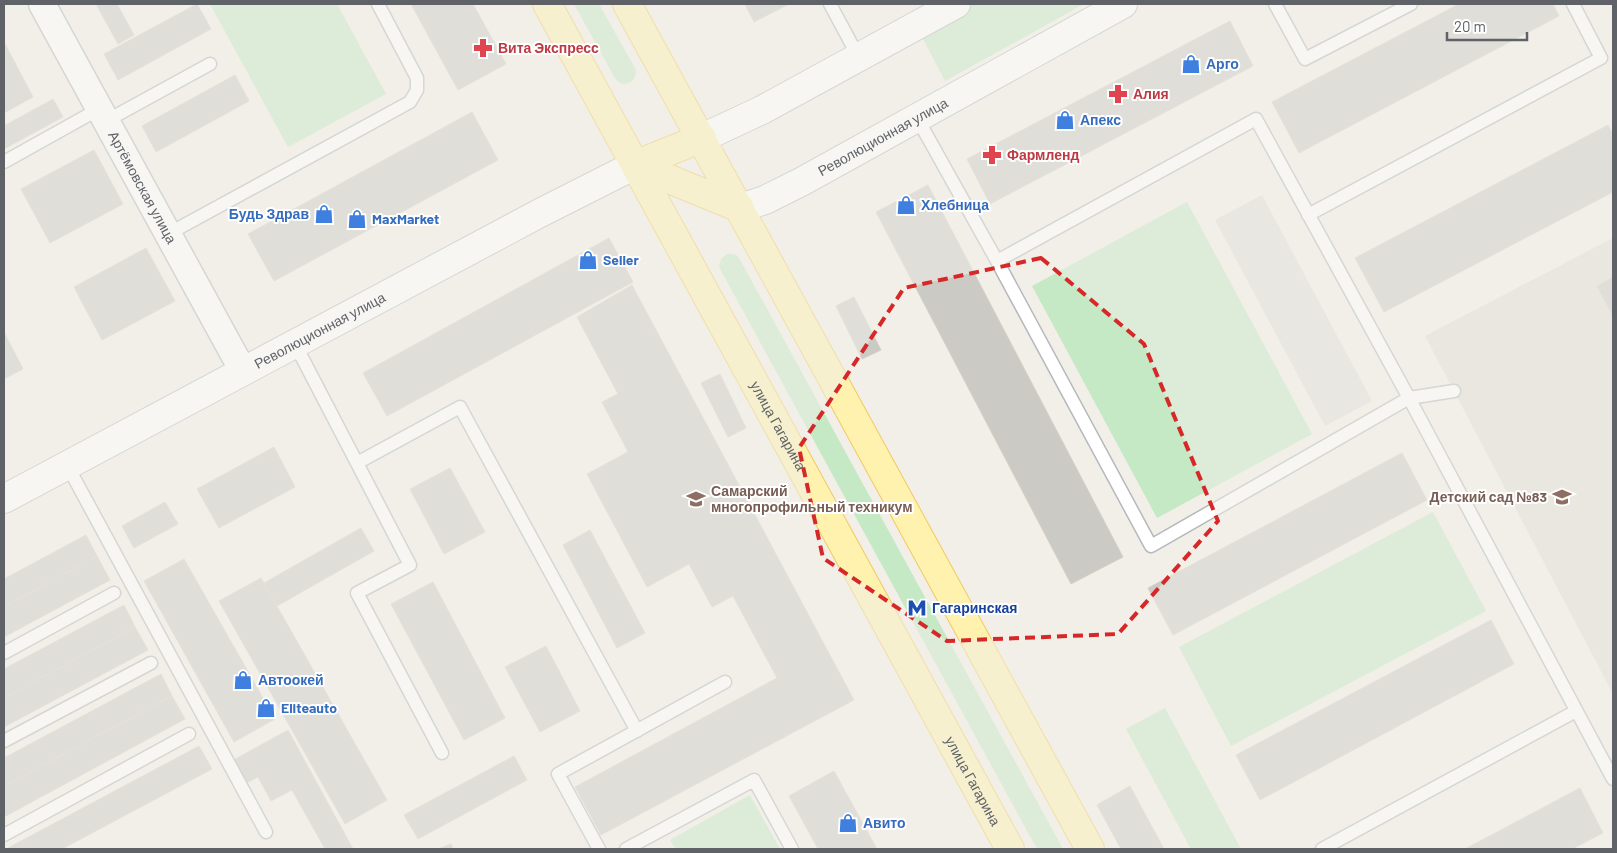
<svg xmlns="http://www.w3.org/2000/svg" width="1617" height="853" font-family="Barlow,sans-serif">
<style>
.industrial{fill:#e0deda}
.education{fill:#e1ded6}
.green{fill:#c5e8c5}
.building{fill:#cccac5;stroke:#d6d1c6}
.lines{fill:none;stroke-linecap:round;stroke-linejoin:round}
.service-casing{stroke:#b5b8bc;stroke-width:15}
.minor-casing{stroke:#b5b8bc;stroke-width:29}
.secondary-casing{stroke:#b6babf;stroke-width:30}
.primary-casing{stroke:#f2c960;stroke-width:30}
.service{stroke:#fff;stroke-width:12}
.minor{stroke:#fff;stroke-width:26}
.secondary{stroke:#fff;stroke-width:28}
.primary{stroke:#fff2af;stroke-width:28}
.marked{fill:none;stroke:#d62828;stroke-width:4;stroke-dasharray:10 6;stroke-linejoin:round}
.labels{text-anchor:middle;stroke-width:4;stroke-linejoin:round;paint-order:stroke}
.health-label{font-size:14px;font-weight:bold;fill:#be3a42;stroke:#fff;text-anchor:start}
.shop-label{font-size:14px;font-weight:bold;fill:#366cbe;stroke:#fff;text-anchor:start}
.street-label{font-size:14px;fill:#5f6368;stroke:#fff}
.education-label{font-size:14px;font-weight:bold;fill:#785e54;stroke:#fff;text-anchor:start}
.transit-label{font-size:14px;font-weight:bold;fill:#164399;stroke:#fff;text-anchor:start}
</style>
<rect width="100%" height="100%" fill="#f1efe8"/>
<!-- industrial -->
<path class="industrial" d="M1262 195 1372 401 1325 426 1215 220Z"/>
<!-- education -->
<path class="education" d="M1613 238V694L1425 336Z"/>
<!-- green -->
<path class="green" d="M210 4H337L386 94 288 147Z
M574 4H599L636 70C636 79 631 84 622 84L616 80Z
M973 4H1084L945 81 920 33Z
M1187 202 1312 434 1157 518 1032 286Z
M727 254H733L738 256 1063 849H1037L719 267 721 259Z
M1433 512 1486 611 1231 746 1179 647Z
M1165 708 1241 849H1191L1126 729Z
M750 795 780 849H676L670 840Z"/>
<!-- building -->
<path class="building" d="M96 4H117L134 35 118 44Z
M197 4 211 29 118 80 104 54Z
M411 4H473L506 64 458 90Z
M745 4H789L754 22Z
M1459 4H1553L1559 16 1299 153 1272 102Z
M1230 21 1253 66 990 204 967 159Z
M4 42 33 97 4 113Z
M235 75 249 101 156 152 142 126Z
M53 99 63 117 4 149V126Z
M472 112 498 160 274 281 248 234Z
M1608 125 1613 135V192L1384 312 1355 258Z
M94 150 123 204 50 243 21 189Z
M928 185 1123 557 1071 584 876 212Z
M609 238 633 282 387 416 363 373Z
M146 248 175 301 102 340 74 287Z
M1613 277V316L1597 286Z
M632 285 854 700 601 835 575 787 777 678 733 596 712 607 689 564 647 587 587 474 628 452 602 402 618 394 577 317Z
M854 297 881 350 862 359 836 306Z
M4 332 23 369 4 379Z
M720 374 746 428 728 437 701 383Z
M274 447 295 487 219 528 197 489Z
M1402 453 1427 500 1173 635 1148 588Z
M450 468 485 532 444 554 410 489Z
M165 502 178 524 134 548 122 526Z
M361 528 374 551 277 606 264 583Z
M590 530 645 633 617 648 563 545Z
M86 535 97 556 4 607V579Z
M97 556 110 580 4 637V607Z
M184 559 275 719 234 742 144 581Z
M261 578 387 800 345 824 219 601Z
M433 582 505 718 464 740 391 604Z
M124 605 135 627 4 698V669Z
M1491 620 1514 664 1260 800 1236 755Z
M135 627 148 650 4 727V698Z
M546 646 580 711 540 732 505 667Z
M161 674 172 696 4 786V758Z
M172 696 185 719 4 817V786Z
M288 730 353 849H325L292 790 271 801 258 777 243 785 230 762Z
M199 746 212 769 62 849H6Z
M514 756 527 780 418 839 404 815Z
M834 771 877 849H818L789 796Z
M1130 786 1164 849H1121L1097 805Z
M1580 788 1603 833 1572 849H1465Z
M451 844 453 849H438Z"/>
<g class="lines">
<!-- service casing -->
<g class="service-casing">
<path id="service" d="M830 4 859 58
M1275 4 1305 59 1411 4
M917 118 997 261 1151 546 1409 398 1454 391
M106 121 210 64
M4 162 99 109
M1308 215 1601 58 1573 4
M168 234 410 102 417 90V78L378 4
M997 261 1256 119 1409 398 1613 779
M295 344 410 565 357 593 442 753
M357 463 460 407 637 731
M67 465 266 832
M4 653 114 593
M4 741 151 663
M4 835 189 734
M599 849 558 774 725 682
M626 849 754 780 792 849
M1322 849 1576 711"/>
</g>
<!-- minor casing -->
<g class="minor-casing">
<g id="minor">
<path id="s1" d="M42 4 243 371"/>
</g>
</g>
<!-- secondary casing -->
<g class="secondary-casing">
<g id="secondary">
<path d="M702 138 762 110 956 4"/>
<path id="s2" d="M740 208 765 200 801 182 1123 4"/>
<path id="s3" d="M4 499 540 213 635 165"/>
</g>
</g>
<!-- primary casing -->
<g class="primary-casing">
<g id="primary">
<path id="s4" d="M547 4 1010 849"/>
<path d="M627 4 1090 849"/>
<path d="M635 165 740 208"/>
<path d="M635 165 702 138"/>
</g>
</g>
<!-- service -->
<use href="#service" class="service"/>
<!-- minor -->
<use href="#minor" class="minor"/>
<!-- secondary -->
<use href="#secondary" class="secondary"/>
<!-- primary -->
<use href="#primary" class="primary"/>
</g>
<!-- marked area -->
<path d="M0 0H1617V853H0ZM1041 258 1144 344 1218 521 1118 634 947 641 823 558 799 448 904 288Z" fill="#f1efe8" fill-opacity=".55" fill-rule="evenodd"/>
<path class="marked" d="M1041 258 1144 344 1218 521 1118 634 947 641 823 558 799 448 904 288Z"/>
<!-- icons -->
<defs>
<g id="pharmacy-bare" transform="scale(1.5)"><path d="M-2-6h4v4h4v4h-4v4h-4v-4h-4v-4h4Z" fill="#e0444e" stroke="#fff" stroke-width="2.5" paint-order="stroke"/></g>
<g id="shop-bare" transform="scale(1.5)"><path d="M-5-2.5h2.3a2.7 3.5 0 0 1 5.4 0H5L5.5 6h-11ZM-1.5-2.5h3a1.5 2.3 0 0 0-3 0Z" fill="#3f7fe0" stroke="#fff" stroke-width="2.5" paint-order="stroke"/></g>
<g id="school-bare" transform="scale(1.5)"><path d="M0-5L7-2L0 1L-7-2ZM-4 1L0 2.5L4 1V4Q0 6-4 4Z" fill="#8d6e63" stroke="#fff" stroke-width="2.5" paint-order="stroke"/></g>
<g id="university-bare" transform="scale(1.5)"><path d="M0-5L7-2L0 1L-7-2ZM-4 1L0 2.5L4 1V4Q0 6-4 4Z" fill="#8d6e63" stroke="#fff" stroke-width="2.5" paint-order="stroke"/></g>
<g id="metro-bare" transform="scale(1.5)"><path d="M-5.5 5V-5H-3L0 0L3-5H5.5V5H3V-.5L0 4L-3-.5V5Z" fill="#1a4fb4" stroke="#fff" stroke-width="2.5" paint-order="stroke"/></g>
</defs>
<g fill-rule="evenodd">
<use href="#pharmacy-bare" x="483" y="48"/>
<use href="#shop-bare" x="1191" y="64"/>
<use href="#pharmacy-bare" x="1118" y="94"/>
<use href="#shop-bare" x="1065" y="120"/>
<use href="#pharmacy-bare" x="992" y="155"/>
<use href="#shop-bare" x="906" y="205"/>
<use href="#shop-bare" x="324" y="214"/>
<use href="#shop-bare" x="357" y="219"/>
<use href="#shop-bare" x="588" y="260"/>
<use href="#school-bare" x="1562" y="497"/>
<use href="#university-bare" x="696" y="499"/>
<use href="#metro-bare" x="917" y="608"/>
<use href="#shop-bare" x="243" y="680"/>
<use href="#shop-bare" x="266" y="708"/>
<use href="#shop-bare" x="848" y="823"/>
</g>
<g class="labels">
<!-- health labels -->
<g class="health-label">
<text x="498" y="53">Вита Экспресс</text>
<text x="1133" y="99">Алия</text>
<text x="1007" y="160">Фармленд</text>
</g>
<!-- shop labels -->
<g class="shop-label">
<text x="1206" y="69">Арго</text>
<text x="1080" y="125">Апекс</text>
<text x="921" y="210">Хлебница</text>
<text x="309" y="219" text-anchor="end">Будь Здрав</text>
<text x="372" y="224">MaxMarket</text>
<text x="603" y="265">Seller</text>
<text x="258" y="685">Автоокей</text>
<text x="281" y="713">Eliteauto</text>
<text x="863" y="828">Авито</text>
</g>
<!-- street labels -->
<g class="street-label">
<text dy="5" stroke="none"><textPath href="#s2" startOffset="160">Революционная улица</textPath></text>
<text dy="5" stroke="none"><textPath href="#s1" startOffset="209">Артёмовская улица</textPath></text>
<text dy="5" stroke="none"><textPath href="#s3" startOffset="358">Революционная улица</textPath></text>
<text dy="5" stroke="none"><textPath href="#s4" startOffset="481">улица Гагарина</textPath></text>
<text dy="5" stroke="none"><textPath href="#s4" startOffset="886">улица Гагарина</textPath></text>
</g>
<!-- education labels -->
<g class="education-label">
<text x="711" y="496">Самарский<tspan x="711" dy="16">многопрофильный техникум</tspan></text>
<text x="1547" y="502" text-anchor="end">Детский сад №83</text>
</g>
<!-- transit labels -->
<g class="transit-label">
<text x="932" y="613">Гагаринская</text>
</g>
</g>
<!-- border -->
<rect width="1617" height="853" fill="none" stroke="#5f6368" stroke-width="10"/>
<!-- scale -->
<path d="M1447 32v8h80v-8" fill="none" stroke="#5f6368" stroke-width="2.5"/>
<text x="1454" y="32" font-size="15" fill="#5f6368" stroke="#ffffff" stroke-width="4" paint-order="stroke">20 m</text>
</svg>
